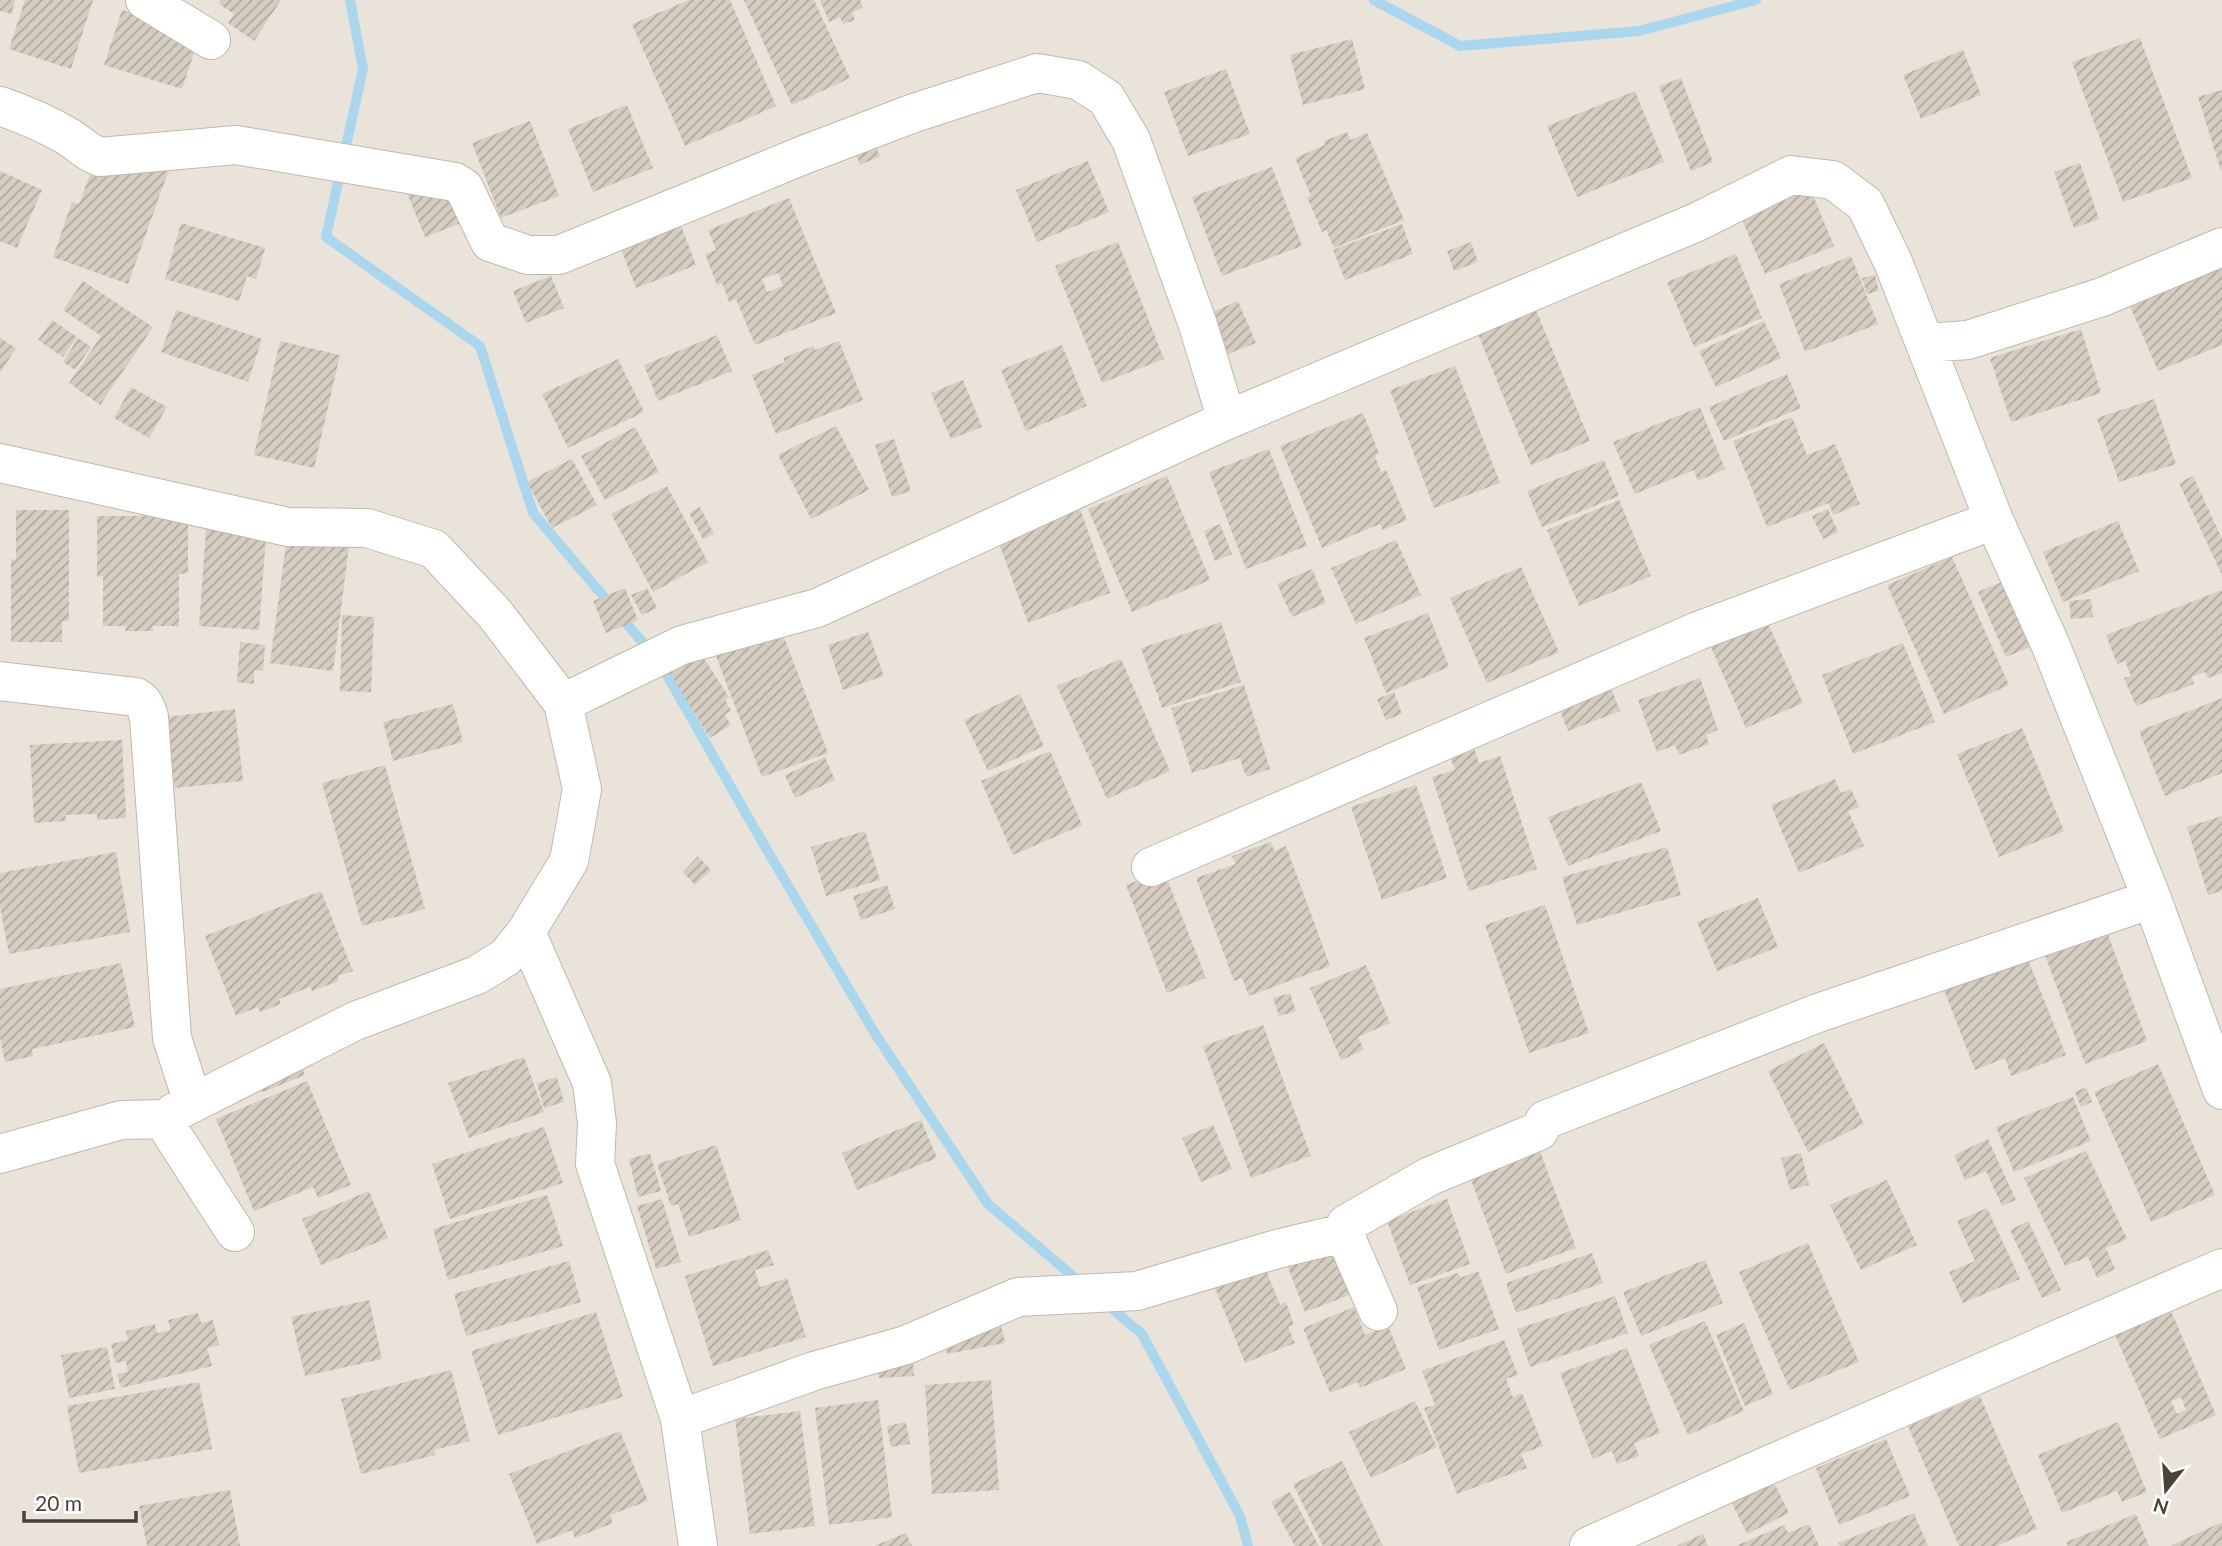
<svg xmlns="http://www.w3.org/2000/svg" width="2222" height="1546" font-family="Lato,sans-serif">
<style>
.residential{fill:#e9e3da}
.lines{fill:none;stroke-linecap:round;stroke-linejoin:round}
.stream{stroke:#abd7ee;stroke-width:10}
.building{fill:url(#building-hatch);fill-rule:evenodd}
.street-casing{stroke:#c0b9ae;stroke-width:40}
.street{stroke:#fff;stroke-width:38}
</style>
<defs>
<pattern id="building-hatch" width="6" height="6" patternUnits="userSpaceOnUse" patternTransform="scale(1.75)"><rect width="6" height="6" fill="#d6cdc1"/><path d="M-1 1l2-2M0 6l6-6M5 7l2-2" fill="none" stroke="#b0a89e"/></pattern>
</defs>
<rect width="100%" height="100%" fill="#f5f1eb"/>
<!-- residential -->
<path class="residential" d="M0 0H2222V1546H0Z"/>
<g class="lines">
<!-- stream -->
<path class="stream" d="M350 0 363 69 326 237 480 346 533 513 660 663 760 838 874 1032 988 1204 1081 1283
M1374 0 1460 46 1639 31 1756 0
M1104 1302 1142 1334 1240 1516 1248 1546"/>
</g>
<!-- building -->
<path class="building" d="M0 0H15L12 14 0 11Z
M25 0H93L71 69 9 49Z
M221 0H281L254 41 228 23 234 14 219 4Z
M689 0H730L776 106 685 146 632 24Z
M744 0H814L850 78 792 105Z
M820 0H860L863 8 852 12 855 20 843 24 840 17 829 22Z
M122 10 200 35 182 89 104 65Z
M2140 38 2192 178 2123 202 2072 62Z
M1352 39 1365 89 1303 105 1290 55Z
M1963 50 1981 95 1921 119 1903 75Z
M1226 69 1250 134 1188 156 1164 92Z
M1681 78 1713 162 1691 171 1659 86Z
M2222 90V171H2221L2198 97Z
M1635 91 1664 162 1577 197 1547 126Z
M627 105 653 168 593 192 568 129Z
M530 121 559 196 501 218 472 143Z
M1347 132 1350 140 1367 133 1404 220 1334 248 1326 230 1322 232 1307 197 1311 196 1295 158 1325 145 1324 141Z
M104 137 172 161 128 284 53 257 72 202 79 204Z
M873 141 880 156 860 165 854 149Z
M1088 161 1109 212 1037 242 1016 190Z
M464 163 484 214 425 237 404 186Z
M2080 163 2099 219 2074 228 2054 172Z
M1272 167 1302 246 1222 276 1192 197Z
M0 171 42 190 17 248 0 241Z
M1809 186 1834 246 1765 274 1740 215Z
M789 198 836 313 755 345 736 299 729 302 722 283 717 285 705 254 716 250 708 230ZM778 273 783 286 767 292 762 279Z
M181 223 265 248 256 279 247 276 239 301 165 279Z
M1402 224 1413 254 1345 280 1333 250Z
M681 226 696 265 636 288 621 249Z
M1118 242 1164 359 1102 383 1055 266Z
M1471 242 1478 262 1454 271 1447 251Z
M1736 254 1762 318 1694 347 1667 282Z
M1851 256 1878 324 1805 352 1779 284Z
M2222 260V345L2158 371 2127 299Z
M1875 275 1879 291 1867 294 1862 278Z
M551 276 564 308 526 323 513 291Z
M83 281 153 327 100 405 69 383 101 336 63 310Z
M1238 301 1256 343 1228 354 1210 313Z
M176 310 262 339 248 382 161 352Z
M1536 310 1590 441 1531 465 1478 334Z
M52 320 77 337 63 357 38 340Z
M1764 321 1781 358 1716 387 1699 351Z
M2081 329 2101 393 2011 422 1990 358Z
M717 335 732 371 658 401 644 365Z
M0 338 16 348 0 373Z
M78 338 91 347 75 370 63 362Z
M280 341 340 355 314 468 254 455Z
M839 341 863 400 776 434 752 375 785 362 783 358 813 346 815 350Z
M1062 345 1087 406 1026 431 1001 370Z
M618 359 644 412 568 448 542 394Z
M1455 366 1500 483 1434 508 1390 390Z
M1787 374 1801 408 1724 441 1709 407Z
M963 380 982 427 951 439 931 393Z
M131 387 167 407 149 438 114 418Z
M2154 399 2176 464 2119 482 2097 418Z
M1700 407 1725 469 1698 481 1694 470 1635 494 1613 442Z
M1363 413 1379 453 1375 456 1381 472 1386 470 1407 520 1383 530 1380 524 1322 548 1280 446Z
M1792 417 1807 455 1835 444 1860 504 1833 515 1829 503 1767 527 1733 441Z
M836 426 869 490 811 519 778 455Z
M635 427 659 472 605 500 581 456Z
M894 439 911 491 892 497 875 445Z
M1269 449 1307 546 1246 569 1209 472Z
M572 459 597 505 552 528 527 482Z
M1604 460 1619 496 1542 527 1527 491Z
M1167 476 1210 580 1132 612 1088 509Z
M2193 476 2222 539V575L2179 483Z
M667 486 708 562 653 592 611 514Z
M1619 500 1651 576 1579 606 1547 530Z
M1079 506 1110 593 1028 623 996 535Z
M700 507 714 534 703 539 689 513Z
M1828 509 1838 532 1823 539 1812 516Z
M16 510H69V621H62V642H11V559L16 560Z
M97 516H188V573L179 574V626H152L153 631H125L126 626H103V576L97 577Z
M207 517 267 522 259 630 199 626Z
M2118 521 2139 571 2063 602 2043 552Z
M1220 524 1232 554 1215 561 1204 531Z
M287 537 349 546 333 671 270 663Z
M1396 540 1421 595 1356 624 1331 568Z
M1952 557 2009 685 1944 714 1887 585Z
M1521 567 1559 652 1487 683 1450 598Z
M1312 569 1326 603 1292 617 1277 584Z
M2004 581 2032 646 2006 657 1978 592Z
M625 588 638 620 606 633 593 601Z
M647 588 657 608 642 615 631 595Z
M2222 590V673L2208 678 2205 672 2192 677 2194 684 2136 706 2124 678 2131 676 2125 661 2117 664 2106 635Z
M2091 599 2093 617 2071 619 2069 601Z
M1428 613 1449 667 1386 693 1364 638Z
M342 615 374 617 371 692 340 691Z
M1221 622 1241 682 1162 708 1141 648Z
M1768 623 1803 703 1746 728 1711 647Z
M780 627 828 753 762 777 714 651Z
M868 632 884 676 843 690 828 645Z
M240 642 265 645 263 671 254 670V684L237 682Z
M1903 643 1935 722 1853 754 1822 675Z
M701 654 729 697 725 700 731 711 725 715 731 725 710 738 670 673Z
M1121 659 1170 771 1107 799 1057 686Z
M1700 678 1718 730 1706 735 1709 744 1679 755 1675 745 1657 752 1638 700Z
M1609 682 1620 711 1568 731 1557 703Z
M1244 685 1270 769 1246 777 1240 758 1192 773 1171 708Z
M1394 692 1402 714 1386 720 1377 699Z
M1020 694 1044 746 988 771 964 720Z
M2222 698V773L2165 796 2139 731Z
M453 704 463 742 393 761 383 722Z
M235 709 243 781 175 788 166 717Z
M2022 728 2064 831 1999 857 1957 754Z
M122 740 126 818 97 820V814L65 815 66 821 34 823 30 745Z
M1475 750 1479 763 1500 756 1537 869 1469 891 1432 777 1455 770 1450 757Z
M1050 751 1082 825 1013 855 981 781Z
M825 757 835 780 795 798 785 775Z
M385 765 425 909 362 926 322 783Z
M1835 779 1841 793 1851 789 1859 807 1848 811 1864 846 1799 873 1771 805Z
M1641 782 1661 831 1568 866 1548 817Z
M1416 785 1447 878 1382 900 1351 807Z
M2222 816V891L2208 895 2187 827Z
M865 831 880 880 826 896 811 847Z
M1271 842 1274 851 1286 846 1330 966 1249 996 1242 978 1234 981 1196 878 1236 864 1232 856Z
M1667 847 1681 895 1577 925 1562 877Z
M116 852 130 932 9 954 0 907V873Z
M698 856 711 870 695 885 683 872Z
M1164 871 1206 978 1167 993 1126 885Z
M887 885 895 909 861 920 853 896Z
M321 891 353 971 338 976 339 981 312 991 310 987 279 999 281 1004 260 1012 258 1007 236 1016 205 936Z
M1758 898 1778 947 1717 971 1697 922Z
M1545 905 1589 1033 1529 1053 1485 925Z
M2107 932 2147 1041 2085 1064 2045 955Z
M2027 957 2066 1055 2011 1076 2005 1058 1975 1070 1944 990Z
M121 963 135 1027 32 1049 33 1056 5 1062 0 1037V989Z
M1366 965 1390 1023 1358 1037 1364 1050 1341 1060 1310 988Z
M1290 993 1296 1011 1279 1016 1273 998Z
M1263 1025 1311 1156 1251 1178 1203 1046Z
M1824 1043 1864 1124 1808 1152 1768 1071Z
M295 1051 305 1075 263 1092 253 1068Z
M524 1057 544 1112 469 1138 448 1083Z
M2158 1064 2215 1195 2151 1222 2094 1092Z
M557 1077 564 1102 544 1108 537 1083Z
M307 1081 351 1185 318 1198 313 1187 254 1211 216 1119Z
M2086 1087 2092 1102 2081 1107 2075 1092Z
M2073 1097 2091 1141 2014 1172 1996 1127Z
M921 1120 937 1158 857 1190 842 1153Z
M1213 1125 1232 1169 1201 1182 1182 1138Z
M544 1127 563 1183 450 1219 432 1164Z
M1988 1139 2016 1200 2002 1206 1986 1171 1965 1180 1954 1155Z
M1537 1143 1576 1248 1506 1274 1467 1169Z
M716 1145 741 1220 689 1237 678 1204 671 1206 657 1164Z
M2086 1151 2127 1239 2106 1248 2115 1269 2097 1278 2088 1257 2065 1266 2024 1178Z
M650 1153 661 1191 638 1197 629 1159Z
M1801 1153 1809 1185 1790 1190 1781 1158Z
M1887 1180 1917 1245 1861 1270 1830 1205Z
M369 1191 388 1238 321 1265 302 1219Z
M547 1195 563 1246 448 1280 433 1229Z
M662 1199 681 1262 656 1269 637 1206Z
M1447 1199 1470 1264 1410 1285 1387 1221Z
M1987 1208 2020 1279 1963 1303 1949 1272 1975 1261 1957 1221Z
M2028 1221 2061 1290 2042 1298 2010 1230Z
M1349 1232 1370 1287 1305 1312 1284 1257Z
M1808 1243 1859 1362 1790 1390 1739 1272Z
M768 1250 774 1265 755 1270 760 1287 787 1278 806 1337 713 1366 685 1276Z
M1592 1253 1603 1283 1516 1313 1506 1283Z
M1705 1260 1723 1303 1641 1336 1623 1292Z
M569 1261 581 1302 466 1336 454 1294Z
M1265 1268 1280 1305 1286 1302 1294 1325 1288 1327 1295 1343 1245 1363 1215 1288Z
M1478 1271 1499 1329 1439 1350 1417 1287 1458 1273 1460 1278Z
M1615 1296 1628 1333 1530 1367 1517 1329Z
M369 1300 382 1359 305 1376 291 1317Z
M1354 1307 1365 1335 1388 1326 1406 1369 1360 1388 1358 1382 1330 1393 1303 1328Z
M2171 1311 2216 1415 2160 1439 2115 1335ZM2181 1397 2186 1410 2177 1414 2171 1401Z
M596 1312 623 1397 498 1435 471 1351Z
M198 1313 201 1323 213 1320 219 1345 207 1348 212 1366 121 1388 117 1374 128 1372 126 1361 115 1363 111 1344 128 1340 126 1331 155 1324 157 1333 171 1330 168 1320Z
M1000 1321 1005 1343 947 1354 942 1332Z
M1705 1321 1744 1411 1688 1435 1649 1345Z
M1744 1323 1773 1394 1745 1406 1716 1335Z
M1504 1340 1518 1375 1506 1379 1513 1397 1522 1393 1543 1446 1521 1454 1527 1468 1457 1494 1424 1408 1435 1405 1422 1371Z
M107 1347 115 1389 69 1398 61 1355Z
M1627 1348 1660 1433 1634 1443 1639 1456 1617 1464 1612 1451 1593 1459 1560 1373Z
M912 1349 914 1376 879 1378 877 1351Z
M451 1370 470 1441 434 1450 435 1455 361 1474 341 1399Z
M991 1380 999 1490 932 1494 925 1385Z
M199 1382 212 1449 79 1473 67 1406Z
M1980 1396 2037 1529 1996 1546H1959L1908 1426Z
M878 1400 892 1517 829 1525 815 1408Z
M1415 1401 1437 1447 1371 1478 1349 1432Z
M800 1411 815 1526 750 1534 735 1419Z
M906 1422 910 1444 891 1447 887 1426Z
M2118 1422 2147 1492 2122 1502 2117 1491 2062 1513 2038 1455Z
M620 1431 648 1501 610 1515 613 1523 575 1538 572 1530 537 1544 509 1474Z
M1886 1439 1910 1496 1839 1525 1816 1468Z
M1342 1461 1383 1546H1323L1293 1484Z
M1770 1475 1789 1513 1747 1534 1728 1495Z
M230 1490 240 1546H147L139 1506Z
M1290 1492 1319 1546H1295L1271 1502Z
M1914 1513 1928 1546H1840L1838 1543Z
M2136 1514 2149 1546H2068L2066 1542Z
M2222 1522V1546H2170Z
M1809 1524 1819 1546H1736L1784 1525 1788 1533Z
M906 1533 912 1546H874Z
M1703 1534 1708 1546H1676Z"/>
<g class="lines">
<!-- street casing -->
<g class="street-casing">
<path id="street" d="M145 0 211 40
M0 106C23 114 45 123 67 136 79 143 86 152 100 157L236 145 455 182 464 188 490 242 528 255H559L806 154 914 113 1037 73 1078 80 1106 98 1131 140 1198 325 1227 420
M1925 343 1968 340 2102 297 2222 247
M0 463 288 527 367 528 434 549 495 614 563 703 582 789 569 861 526 932 506 957 477 975 355 1021 173 1113 168 1119 121 1120 0 1154
M0 681 136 697C145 702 146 708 149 717L172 1038 193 1103
M563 703 682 645 817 608 1227 420 1697 222 1791 175 1833 180 1865 204 1893 262 1994 520 2051 646 2152 899 2222 1090
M1151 867 1698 631 1994 520
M526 932 592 1083 597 1123 595 1164 680 1419 698 1546
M168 1119V1128L235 1232
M1378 1311 1344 1233 1346 1224 1430 1176 1539 1131 1545 1120 1818 1013 2152 899
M680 1419 814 1371 906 1345 1018 1297 1137 1291 1277 1249 1344 1233
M1589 1546 1755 1471 2222 1268"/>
</g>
<!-- street -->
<use href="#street" class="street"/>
</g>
<!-- north arrow -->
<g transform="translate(2166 1490) rotate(197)" stroke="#ffffff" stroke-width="5" paint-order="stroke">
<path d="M0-5L12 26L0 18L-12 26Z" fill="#494239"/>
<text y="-10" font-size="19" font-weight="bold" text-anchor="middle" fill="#494239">N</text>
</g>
<!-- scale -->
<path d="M24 1511v10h112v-10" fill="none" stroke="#494239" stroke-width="3.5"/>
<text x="35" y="1511" font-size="21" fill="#494239" stroke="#ffffff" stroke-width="5" paint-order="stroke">20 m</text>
</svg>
